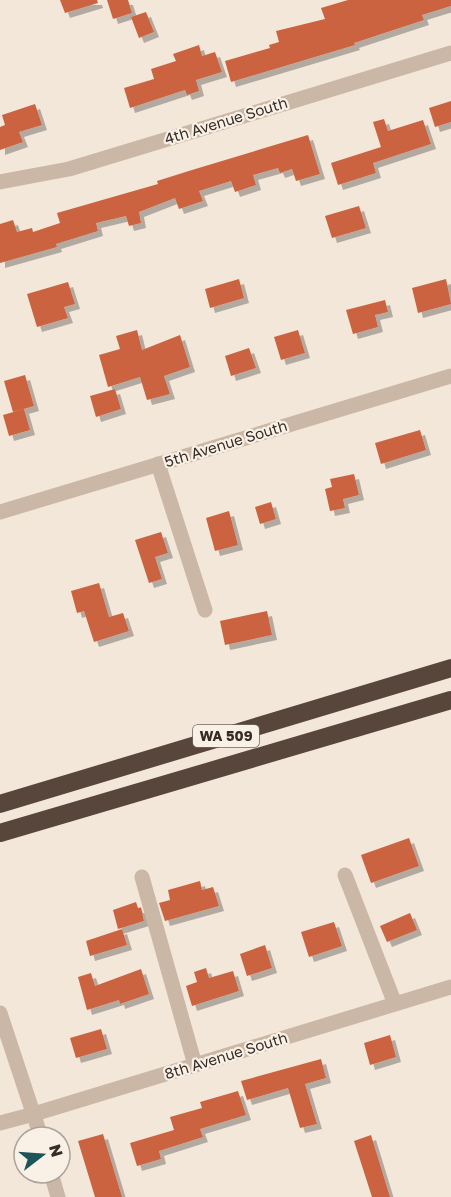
<svg xmlns="http://www.w3.org/2000/svg" width="451" height="1197" font-family="'Golos Text',sans-serif">
<style>
.building{fill:#cb633f;filter:url(#shadow)}
.lines{fill:none;stroke-linecap:round;stroke-linejoin:round}
.minor{stroke:#cbb7a5;stroke-width:15}
.highway{stroke:#58463d;stroke-width:18}
.labels{text-anchor:middle;stroke-width:4.5;stroke-linejoin:round;paint-order:stroke}
.shield{fill:#faf1e6;stroke:#726760;stroke-width:1.5}
.shield-label{font-size:14px;font-weight:bold;fill:#372c27}
.street-label{font-size:15px;fill:#372c27;stroke:#faf1e6}
</style>
<defs>
<filter id="shadow"><feDropShadow dx="5" dy="5" stdDeviation="0" flood-color="#0004"/></filter>
</defs>
<rect width="100%" height="100%" fill="#f3e7da"/>
<!-- building -->
<path class="building" d="M60 0H97L98 3 65 13Z
M107 0H128L132 13 113 19Z
M348 0H451V6L422 15 424 20 354 43 355 45 231 82 225 61 270 48 269 45 279 42 276 31 325 19 321 8Z
M146 12 154 32 139 38 131 17Z
M199 45 202 56 215 52 222 72 196 80 199 91 187 95 185 90 130 108 124 88 154 79 151 69 176 61 173 54Z
M451 101V122L435 127 429 108Z
M35 104 42 125 19 132 23 142 0 150V127L5 125 2 115Z
M384 119 388 131 423 120 431 144 373 163 376 173 338 185 331 163 381 147 373 122Z
M308 135 320 174 296 181 292 169 280 173 278 168 253 175 256 185 235 192 231 181 199 191 203 201 179 209 175 198 139 212 141 223 129 226 126 216 96 223 98 231 56 244 57 247 0 263V224L13 220 17 232 32 228 33 232 60 223 57 213 158 184 157 181 192 170Z
M359 206 366 228 332 238 325 216Z
M239 279 244 298 210 308 205 289Z
M446 279 451 304 418 313 412 288Z
M68 282 75 304 64 307 68 318 37 327 27 294Z
M385 300 388 312 375 315 378 327 353 334 346 310Z
M137 330 142 350 180 335 190 367 164 376 170 394 147 400 140 377 108 387 99 355 120 349 116 336Z
M298 330 305 353 281 360 274 337Z
M249 348 256 368 231 376 225 356Z
M25 375 34 406 13 412 4 381Z
M115 389 121 409 96 417 90 396Z
M24 409 30 430 9 436 3 415Z
M420 430 426 450 381 464 375 443Z
M354 474 359 495 343 499 345 508 330 511 325 489 332 487 330 479Z
M271 502 276 519 260 524 255 507Z
M229 511 238 545 215 551 206 518Z
M161 532 168 553 155 557 162 579 149 583 135 540Z
M99 583 109 617 123 613 129 631 94 642 84 611 77 613 71 591Z
M267 611 272 635 225 645 220 621Z
M409 838 419 866 371 883 361 855Z
M200 881 202 890 213 887 219 906 165 921 159 903 170 900 168 890Z
M136 902 138 908H141L144 921 118 929 113 910Z
M410 913 417 930 387 942 380 926Z
M334 922 342 946 309 957 301 932Z
M122 929 127 945 90 956 86 941Z
M265 945 272 968 247 976 240 954Z
M206 968 209 978 233 971 239 991 192 1006 186 986 197 982 194 972Z
M141 969 149 994 120 1004 119 1000 87 1010 78 977 91 973 95 986Z
M101 1029 107 1049 76 1058 70 1038Z
M390 1035 396 1057 370 1065 364 1043Z
M321 1059 326 1078 305 1084 317 1124 300 1128 288 1088 247 1100 241 1081Z
M238 1091 246 1115 200 1129 203 1137 159 1151 161 1159 137 1166 130 1143 174 1130 170 1117 202 1108 200 1102Z
M103 1134 122 1197H95L78 1141Z
M371 1135 390 1197H372L354 1141Z"/>
<g class="lines">
<!-- minor -->
<path class="minor" d="M0 182 69 169 451 53
M158 464 205 610
M0 512 451 376
M345 875 395 1004
M142 877 195 1065
M0 1013 41 1137
M0 1123 34 1114 451 987
M51 1173 58 1197"/>
<!-- highway -->
<path class="highway" d="M0 804 451 668
M0 833 451 700"/>
</g>
<g class="labels">
<!-- shield labels -->
<rect class="shield" x="193" y="725" width="66" height="22" rx="4.5"/>
<g class="shield-label">
<text x="226" y="741">WA 509</text>
</g>
<!-- street labels -->
<g class="street-label">
<text transform="translate(226 121) rotate(-17)" y="5">4th Avenue South</text>
<text transform="translate(226 444) rotate(-17)" y="5">5th Avenue South</text>
<text transform="translate(226 1056) rotate(-17)" y="5">8th Avenue South</text>
</g>
</g>
<!-- north arrow -->
<g transform="translate(42 1155) rotate(73)"><circle r="28" fill="#faf1e6" stroke="#aca29a" stroke-width="1.5"/>
<path d="M0-4.5L10 22L0 15L-10 22Z" fill="#1b555a"/>
<text y="-9" font-size="16" font-weight="bold" text-anchor="middle" fill="#372c27">N</text>
</g>
</svg>
